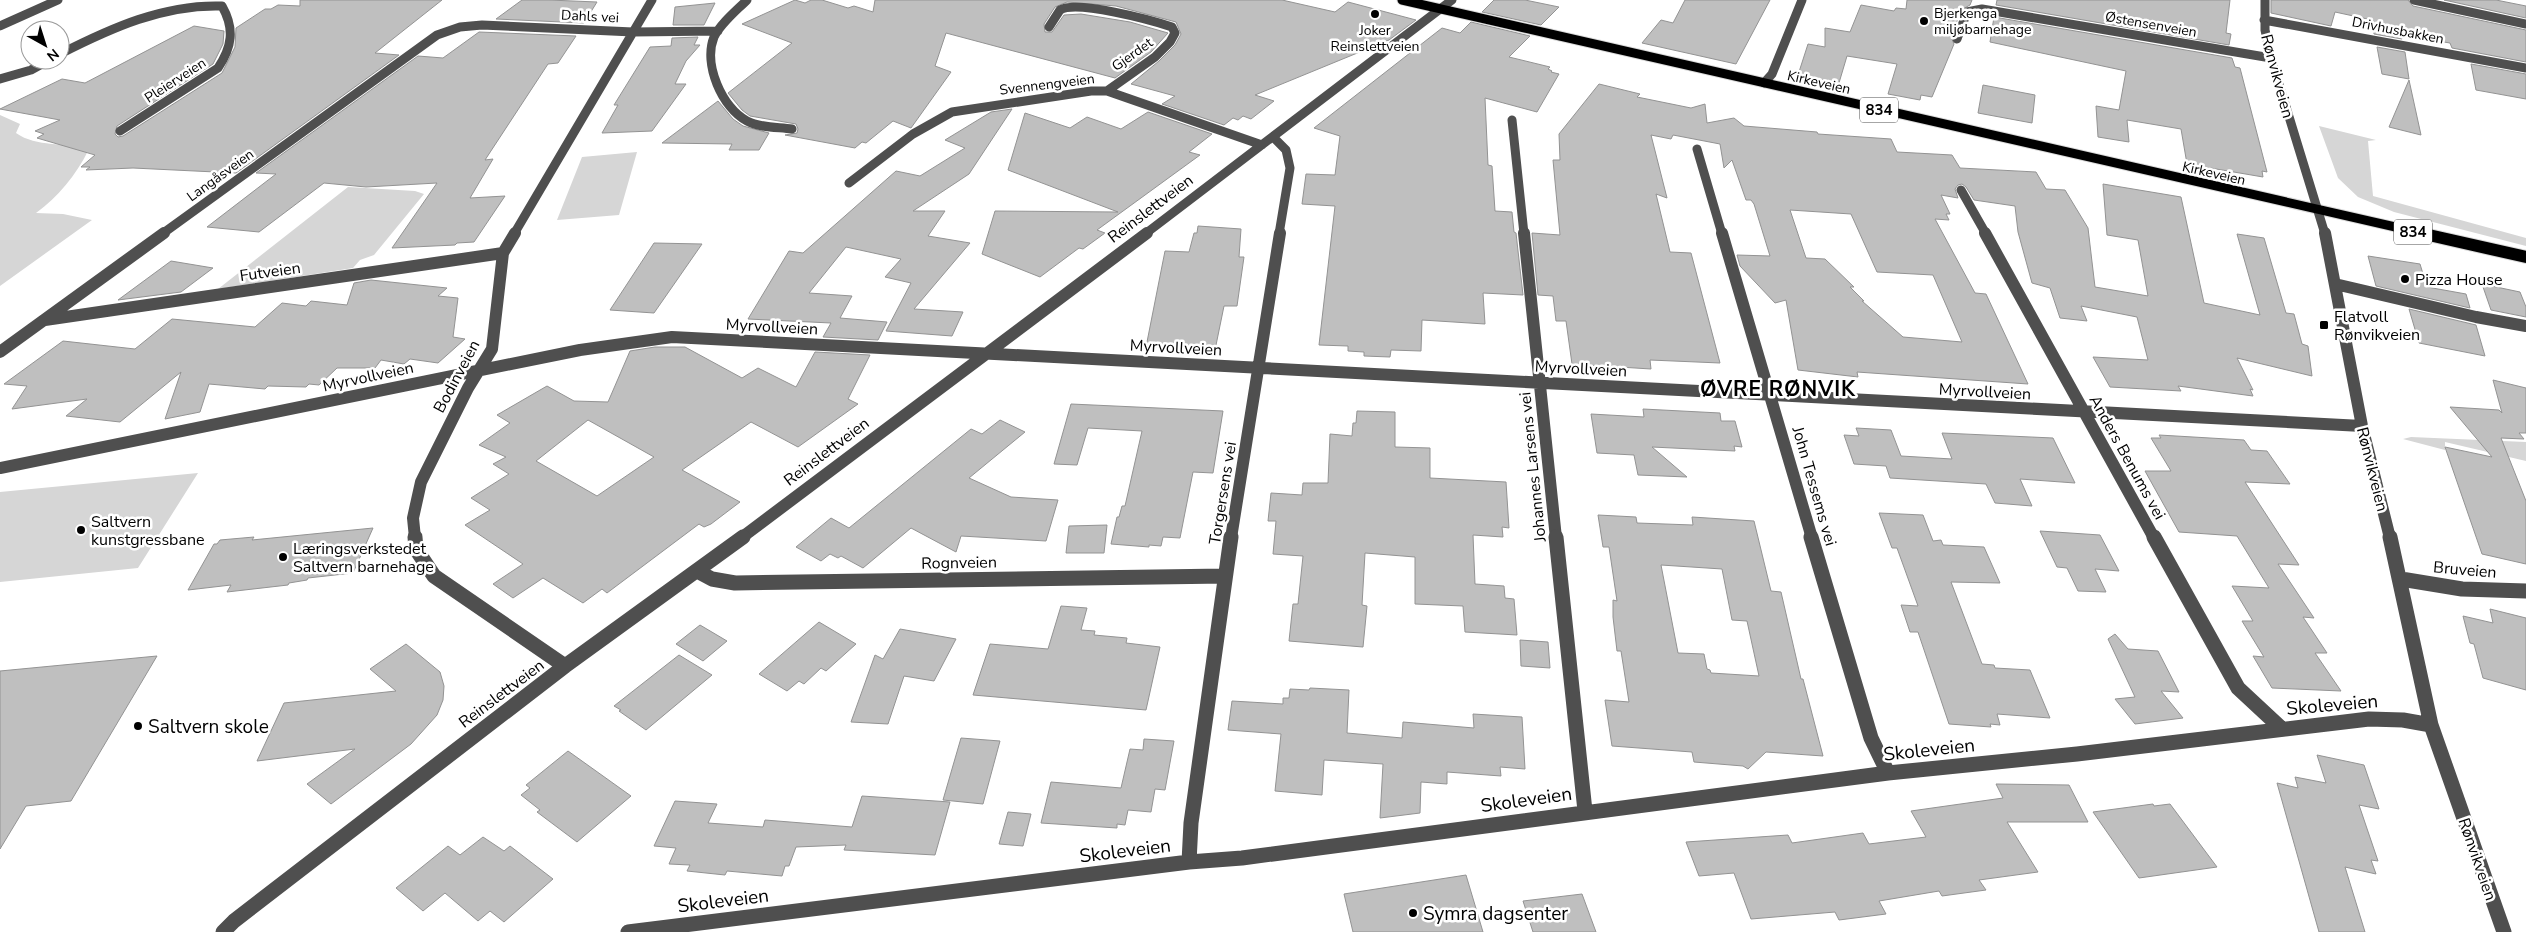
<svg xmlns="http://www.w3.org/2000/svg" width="2526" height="932" font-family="'Nunito Sans',sans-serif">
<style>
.green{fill:#d6d6d6}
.building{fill:#bfbfbf;stroke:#939393;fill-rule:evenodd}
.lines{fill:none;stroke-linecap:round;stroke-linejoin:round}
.major-far1-casing{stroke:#dbdbdb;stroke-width:11}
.major-casing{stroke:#dbdbdb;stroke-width:14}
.minor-far2{stroke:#4f4f4f;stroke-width:9}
.minor-far1{stroke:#4f4f4f;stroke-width:12}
.minor{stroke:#4f4f4f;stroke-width:15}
.major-far1{stroke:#000;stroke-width:9}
.major{stroke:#000;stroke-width:12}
.poi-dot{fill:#000;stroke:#fff;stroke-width:2}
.labels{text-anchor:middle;stroke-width:5;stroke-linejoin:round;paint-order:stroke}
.far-poi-label{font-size:14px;fill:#000;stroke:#fff;text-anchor:start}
.far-street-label{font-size:14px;fill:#000;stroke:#fff}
.shield{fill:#fff;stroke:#4c4c4c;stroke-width:1}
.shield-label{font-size:15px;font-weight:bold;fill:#000}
.street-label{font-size:16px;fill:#000;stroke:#fff}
.poi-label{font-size:16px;fill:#000;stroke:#fff;text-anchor:start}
.near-street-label{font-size:19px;fill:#000;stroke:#fff}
.near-poi-label{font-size:19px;fill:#000;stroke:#fff;text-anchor:start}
.district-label{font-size:21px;font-weight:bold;letter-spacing:1px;fill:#000;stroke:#fff}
</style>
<rect width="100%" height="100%" fill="#fff"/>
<!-- green -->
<path class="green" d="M0 115 20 124 16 133C37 148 65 141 88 151 76 175 58 197 36 213L63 214 92 220 0 286Z
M2319 126 2376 140 2368 141 2373 196 2526 238V246L2394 212 2358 197 2338 178Z
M637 152 619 215 557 220 582 157Z
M348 187 415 191 424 194 374 255 360 260 353 268 218 289Z
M2411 437 2526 442V461L2445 442V450L2403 439Z
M198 473 138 568 0 582V492Z"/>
<!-- building -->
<path class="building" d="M300 0H442L375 53 399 55 236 173 133 168 86 170 90 167H81L95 155 37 138 44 134 35 131 60 120 0 109 62 79 85 83 194 26 224 31 223 44 213 64 117 126 115 134 118 137 123 136 222 73 235 47 236 28 265 9H271L278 5 300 6Z
M522 0H549L597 2 584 23 496 19Z
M795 0 805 3 811 0H822L848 8 854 6 873 12 875 0H1282L1335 12 1348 2 1416 20 1389 40 1255 95 1274 101 1251 119 1243 116 1238 120 1233 118 1224 125 1162 104 1175 96 1131 84 1159 61 1175 45 1181 34 1176 22 1116 6 1067 2 1055 7 1044 24 1045 32H1052L1064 15 1081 14 1130 22 1168 33 1151 52 1115 78 946 33 935 66 951 72 911 128 893 121 866 143 862 142 855 148 785 135 797 133 798 129 796 124 750 116 742 110 728 93 792 43 742 24Z
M1494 0H1525L1559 7 1541 25 1482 12Z
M1685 0H1770L1736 64 1642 43 1661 20 1673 23Z
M1907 0H1972L1970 5 1961 10 1951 37 1954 44 1932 97 1921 95 1920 100 1888 94 1897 64 1847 56 1836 93 1825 90V80L1798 75 1808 44 1825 47V28L1850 32 1861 5 1894 11 1896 8 1906 9Z
M1997 0H2230L2226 33 2231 34 2229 45 1996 5Z
M2271 0H2408L2413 6 2526 30V62L2452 48 2450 43 2401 35 2402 39 2374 34 2372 20 2335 12 2331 26 2271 13Z
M2444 0H2496L2526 6V18Z
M715 3 704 25H673L675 7Z
M1994 17 2232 58 2235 67 2240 68 2267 172 2262 171 2263 177 2187 164 2181 129 2127 120 2129 142 2098 137 2096 106 2119 110 2126 71 1990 42Z
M1471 22 1530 36 1509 57 1550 67 1548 69 1552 71 1551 72 1559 74 1537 112 1485 98 1488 165 1492 166 1495 211 1512 212 1514 232 1516 233 1523 295 1483 293 1485 324 1422 320 1421 351 1391 350 1390 357 1364 356V352L1348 351V346L1319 345 1335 206 1302 204 1306 174 1335 175 1340 136 1314 128 1442 28 1460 33Z
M479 32 576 36 558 63 548 64 485 160 493 159 470 198 505 196 474 242 457 243 455 245 392 248 437 183 366 187 324 183 259 232 207 227 276 174 256 173 418 56 443 58Z
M698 37 694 45H700L686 61 675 84H686L652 131 602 133 618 105H614L650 47 671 46 672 38Z
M2377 47 2405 52 2409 79 2382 74Z
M2471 64 2526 74V99L2476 90Z
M2409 80 2421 135 2389 127Z
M1599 84 1640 94 1637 97 1691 108 1705 104 1707 123 1734 118 1744 126 1817 132 1818 134 1891 139 1897 152 1952 155 1960 168 2036 172 2046 189 2065 190 2088 228 2095 287 2148 296 2138 240 2107 235 2103 184 2181 197 2204 303 2260 315 2237 234 2264 238 2286 313 2294 314 2302 344 2308 346 2312 376 2237 358 2253 390 2250 389 2253 396 2178 386 2181 391 2110 387 2093 357 2148 360 2137 317 2081 306 2087 321 2060 318 2050 288 2032 283 2018 232 2015 206 1974 200 1966 187 1962 184 1958 185 1955 189 1958 198 1941 195 1950 214H1946L1949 220 1935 219 1975 293 1986 294 2028 384 1857 372 1858 377 1798 370 1786 300 1775 303 1740 266 1737 255 1770 256 1754 204 1751 200H1746L1732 160 1724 168 1720 144 1673 135 1671 139 1651 135 1667 198 1656 194 1670 252 1691 253 1720 363 1650 360 1651 369 1572 364 1566 321H1556L1553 296 1538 295 1532 233 1560 235 1553 160H1560L1559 134ZM1790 210 1851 214 1877 272 1933 275 1962 342 1903 337 1862 301H1864L1850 287H1854L1825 259 1806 258Z
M1983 85 2035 95 2032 123 1978 113Z
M718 101 733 119 743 126 769 133 759 150H729L732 144 662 143Z
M1012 109 969 174 913 211H945L928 236 970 243 914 309 963 312 952 336 886 331 911 283 885 277 901 259 846 247 809 293 852 296 840 318 887 322 878 340 823 337 831 323 748 319 789 251 803 253 896 171 920 176 965 148 945 140 991 112Z
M1148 112 1212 134 1189 152 1200 155 1097 230 1105 233 1083 249 1079 248 1040 277 982 254 995 211 1118 212 1008 170 1025 113 1070 128 1087 117 1121 129Z
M1198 226 1241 229 1239 257H1244L1237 306H1224L1215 350 1146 347 1165 251 1189 252 1194 233H1197Z
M654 243 702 244 654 313 610 310Z
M2368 256 2420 264 2427 287 2466 294 2470 308 2376 286Z
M171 261 213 268 181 292 118 300Z
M371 280 447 288 438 296 458 298 453 337 465 339 438 363 410 359 404 364 381 360 375 368H337L319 385 309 384 306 387 268 386 265 389 209 384 200 412 165 419 181 372 120 422 66 416 87 399 12 409 27 386 4 384 63 341 135 349 172 319 255 327 282 303 306 306 311 301 347 305 354 283Z
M2482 284 2520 292 2526 307V317L2491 310Z
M2409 309 2476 325 2485 356 2419 343Z
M655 347H685L742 378 758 368 796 387 815 352 870 355 848 399 858 404 798 447 751 422 682 470 740 502 711 524 704 527 699 524 607 593 602 589 583 603 543 578 513 598 493 584 523 564 465 525 490 510 471 498 509 474 493 464 506 457 479 445 510 423 497 415 547 386 574 401 608 402 630 351ZM588 420 654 457 597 496 536 461Z
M2493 380 2526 388V433H2519L2524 439 2501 438 2526 501V564L2482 554 2445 447 2492 457 2450 407 2499 410 2502 413Z
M1071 404 1223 411 1213 473 1193 472 1180 538 1163 537 1161 546 1149 545V547L1111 544 1117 517H1119L1122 506H1125L1142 431 1088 428 1077 465 1054 464Z
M1643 409 1720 413 1721 421H1735L1742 447 1734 446 1735 451 1652 447 1687 477 1638 475 1634 455 1597 453 1591 414 1644 417Z
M1357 411 1395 412V447L1430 448V478L1506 482 1509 528 1502 527 1503 537 1473 535 1475 584 1504 586 1505 598 1514 599 1517 635 1465 632 1463 606 1415 604V557L1365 553 1362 605 1367 606 1363 647 1289 641 1293 604H1298L1303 556 1273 554 1276 521H1268L1271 493 1302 495 1303 483H1328L1330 434 1352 436 1353 423H1356Z
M1000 420 1025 432 969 478 1011 497 1058 500 1046 541 961 536 956 552 911 528 863 568 841 556 838 558 830 554 821 561 796 547 831 518 849 528 971 429 982 434Z
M1856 428 1891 430 1901 456 1952 459 1942 433 2053 438 2075 483 2020 479 2032 506 1995 503 1986 484 1890 478 1886 466 1854 464 1844 435 1859 436Z
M2159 435 2244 440 2251 450 2267 451 2290 484 2245 482 2299 565 2278 564 2314 618 2303 617 2327 653H2315L2341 691 2272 688 2253 656 2264 657 2242 621H2253L2232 586 2269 588 2237 536 2179 532 2145 471H2171L2151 438H2161Z
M1879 513 1923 515 1933 541 1941 540 1943 545 1984 547 2000 583 1951 582 1982 664 1994 665 1995 668 2030 670 2050 718 1997 714 2000 725 1990 724 1991 727 1949 724 1918 632H1910L1901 605 1918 606 1897 548H1892Z
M1598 515 1636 517 1637 523 1693 525 1692 517 1754 521 1771 591 1781 592 1801 679H1803L1823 756 1766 752 1748 769 1743 766 1694 762 1692 752 1612 746 1605 700 1629 702 1621 651H1617L1613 617V600L1617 601 1609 547H1603ZM1661 565 1722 569 1732 620 1747 621 1759 676 1711 673 1710 670 1707 669 1704 654 1678 653Z
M1107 525 1104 553H1066L1069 526Z
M373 528 353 573 308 578 307 580 289 583 288 585 227 592 231 585 188 590 214 544H217L220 540 254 537 252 540Z
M2040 531 2100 535 2119 571 2095 569 2106 592 2078 591 2067 568 2057 567Z
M1061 606 1087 608 1081 630 1095 631 1094 635 1127 638 1126 643 1160 647 1146 710 973 695 990 644 1048 649Z
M2490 609 2526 618V690L2483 678 2474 644 2470 643 2463 616 2493 623Z
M819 622 856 644 826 671 821 668 804 684 799 681 787 691 759 674Z
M700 625 727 641 703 661 676 644Z
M900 629 956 639 934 681 904 676 888 724 851 722 875 655 883 659Z
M2115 634 2128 649 2158 651 2179 692 2161 691 2183 718 2135 724 2115 699 2135 697 2108 639Z
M1520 640 1548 642 1550 668 1521 666Z
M406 644 440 672 444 686 443 700 437 715 411 744 331 804 307 784 355 749 257 761 284 703 396 691 370 669Z
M679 655 712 675 646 730 619 711 621 710 614 706Z
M157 656 71 801 26 806 0 849V671Z
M1310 688 1349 690 1347 733 1402 738 1403 722 1474 728 1473 714 1522 717 1525 769 1500 767 1501 776 1447 772V784L1421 782 1420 813 1380 818 1383 764 1324 760 1322 795 1275 791 1281 734 1228 730 1232 701 1283 704V698H1289L1290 689 1309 690Z
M961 738 1000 741 983 804 943 800Z
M1144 739 1174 741 1165 790 1155 789 1151 812 1128 810 1125 825 1117 824V828L1041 823 1051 782 1121 788 1130 749 1143 750Z
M568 751 631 796 577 842 537 812 540 810 521 795 530 788 526 785Z
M2317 755 2364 765 2379 809 2359 805 2378 861 2371 860 2376 874 2345 867 2365 932H2319L2277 783 2298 788 2295 777 2326 783Z
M1996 784 2069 785 2088 822H2007L2038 872 1979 880 1986 890 1942 896 1939 891 1879 901 1886 914 1839 920 1835 912 1751 919 1734 873 1699 876 1686 842 1788 835 1792 843 1863 833 1869 844 1926 837 1911 811 2003 798Z
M862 796 950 802 935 855 844 850 846 845 796 847 789 866H785L782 876 727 871 725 875 687 871 690 865 669 864 676 848 654 846 675 801 717 804 708 823 763 827 765 820 852 827Z
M2153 804 2154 806 2170 804 2217 867 2139 878 2093 812Z
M1008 812 1031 814 1023 846 999 844Z
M483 837 504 851 510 846 553 879 504 922 490 911 478 921 445 893 423 911 396 888 448 846 460 855Z
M1466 875 1483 932H1353L1344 894Z
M1582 894 1596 932H1533L1523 901Z"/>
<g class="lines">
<!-- major-far1 casing -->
<g class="major-far1-casing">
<path id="major-far1" d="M1402 0 2426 234"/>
</g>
<!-- major casing -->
<g class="major-casing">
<path id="major" d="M2420 233 2526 257"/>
</g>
<!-- minor-far2 -->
<path class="minor-far2" d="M747 0C736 11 721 23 714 37 703 64 722 108 747 121 760 128 778 127 792 129
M2265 0V30L2271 58 2325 234
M2414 0 2526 24
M2264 20 2526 68
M0 26 58 0
M1049 27 1060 10C1077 0 1151 20 1172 27L1175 33 1170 42 1155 57 1107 91
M1957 39 1967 12 1982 9 2271 58
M60 54C111 28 164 4 222 6 235 29 232 47 218 68L120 131
M0 79 31 70 49 60
M1764 83 1772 74 1802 0
M1512 120 1524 234
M1273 137 1286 150 1290 168 1279 234
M1697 149 1722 234
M849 183 913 134 952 112 1091 91H1107L1262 145
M1961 190 1986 234
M162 234 437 35 460 27 482 25 633 32 718 31
M514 234 652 0
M1145 234 1452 0"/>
<!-- minor-far1 -->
<path class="minor-far1" d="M1524 233 1556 538
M1722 233 1812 538
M1985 233 2154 538
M2325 233 2362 426 2390 538
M2335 284 2476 317 2526 326
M45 320 503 253
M0 352 164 233
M0 468 580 350 672 337 2362 426
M415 538 413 518 421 482 468 388 492 349 503 253 515 233
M741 538 1147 233
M1231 538 1280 233"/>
<!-- minor -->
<path class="minor" d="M415 537 416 549 434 576 565 666
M1556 537 1585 811
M1811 537 1871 738 1888 773
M2154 537 2238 688 2281 728
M2390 537 2431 725 2504 932
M697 571 712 579 735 583 1225 576
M2401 579 2462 589 2526 591
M1189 862 1191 823 1231 537
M223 932 234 921 565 666 743 537
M628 932 1189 862 1242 858 1888 773 2077 754 2369 719 2403 720 2431 725"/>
<!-- major-far1 -->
<use href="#major-far1" class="major-far1"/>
<!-- major -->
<use href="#major" class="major"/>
</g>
<!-- markers -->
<g class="poi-dot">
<circle cx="1375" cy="14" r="5"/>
<circle cx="1924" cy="21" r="5"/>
<circle cx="2405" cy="279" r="5"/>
<rect x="2319" y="320" width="10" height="10" rx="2.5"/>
<circle cx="81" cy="530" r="5"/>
<circle cx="283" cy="557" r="5"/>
<circle cx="138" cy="726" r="5"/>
<circle cx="1413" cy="913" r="5"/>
</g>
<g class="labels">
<!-- far-poi labels -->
<g class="far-poi-label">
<text x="1934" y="18">Bjerkenga<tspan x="1934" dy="16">miljøbarnehage</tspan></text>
<text x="1375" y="35" text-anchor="middle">Joker<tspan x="1375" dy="16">Reinslettveien</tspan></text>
</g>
<!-- far-street labels -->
<g class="far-street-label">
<text transform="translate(590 16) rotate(3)" y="5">Dahls vei</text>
<text transform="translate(2151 24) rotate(10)" y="5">Østensenveien</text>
<text transform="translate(2398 30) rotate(11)" y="5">Drivhusbakken</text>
<text transform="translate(1132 54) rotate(-35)" y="5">Gjerdet</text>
<text transform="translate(175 80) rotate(-33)" y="5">Pleierveien</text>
<text transform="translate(1819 82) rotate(13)" y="5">Kirkeveien</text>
<text transform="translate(1047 84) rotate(-7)" y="5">Svennengveien</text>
<text transform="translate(2214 173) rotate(13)" y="5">Kirkeveien</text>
<text transform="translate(220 175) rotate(-36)" y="5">Langåsveien</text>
</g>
<!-- shield labels -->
<g class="shield">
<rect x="1860" y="97.5" width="38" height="25" rx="4"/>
<rect x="2394" y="219.5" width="38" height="25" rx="4"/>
</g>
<g class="shield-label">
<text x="1879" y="115">834</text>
<text x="2413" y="237">834</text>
</g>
<!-- street labels -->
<g class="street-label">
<text transform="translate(2278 76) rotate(75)" y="6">Rønvikveien</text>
<text transform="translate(1150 208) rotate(-37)" y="6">Reinslettveien</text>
<text transform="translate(270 271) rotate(-8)" y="6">Futveien</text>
<text transform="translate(772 326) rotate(3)" y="6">Myrvollveien</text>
<text transform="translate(1176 347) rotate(3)" y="6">Myrvollveien</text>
<text transform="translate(1581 368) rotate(3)" y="6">Myrvollveien</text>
<text transform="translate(368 376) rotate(-12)" y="6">Myrvollveien</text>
<text transform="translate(456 376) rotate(-62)" y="6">Bodinveien</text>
<text transform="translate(1985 391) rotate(3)" y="6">Myrvollveien</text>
<text transform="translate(826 451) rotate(-37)" y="6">Reinslettveien</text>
<text transform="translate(2128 457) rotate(61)" y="6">Anders Benums vei</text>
<text transform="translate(1532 467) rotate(-96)" y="6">Johannes Larsens vei</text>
<text transform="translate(2373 469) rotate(76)" y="6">Rønvikveien</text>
<text transform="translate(1815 486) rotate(74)" y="6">John Tessems vei</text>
<text transform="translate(1222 493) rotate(-81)" y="6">Torgersens vei</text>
<text transform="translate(959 562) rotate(-1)" y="6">Rognveien</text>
<text transform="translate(2465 569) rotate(5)" y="6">Bruveien</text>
<text transform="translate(501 693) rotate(-37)" y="6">Reinslettveien</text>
<text transform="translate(2478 859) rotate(71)" y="6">Rønvikveien</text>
</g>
<!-- poi labels -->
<g class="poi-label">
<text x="2415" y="285">Pizza House</text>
<text x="2334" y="322">Flatvoll<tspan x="2334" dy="18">Rønvikveien</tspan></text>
<text x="91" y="527">Saltvern<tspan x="91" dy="18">kunstgressbane</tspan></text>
<text x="293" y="554">Læringsverkstedet<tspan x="293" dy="18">Saltvern barnehage</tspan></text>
</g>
<!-- near-street labels -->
<g class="near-street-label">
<text transform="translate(2332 704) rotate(-5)" y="7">Skoleveien</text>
<text transform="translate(1929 749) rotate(-6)" y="7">Skoleveien</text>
<text transform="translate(1526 799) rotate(-8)" y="7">Skoleveien</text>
<text transform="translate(1125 850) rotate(-7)" y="7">Skoleveien</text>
<text transform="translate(723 900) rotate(-7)" y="7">Skoleveien</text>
</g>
<!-- near-poi labels -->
<g class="near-poi-label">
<text x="148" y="733">Saltvern skole</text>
<text x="1423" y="920">Symra dagsenter</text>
</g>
<!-- district labels -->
<g class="district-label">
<text x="1778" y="396">ØVRE RØNVIK</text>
</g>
</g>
<!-- north arrow -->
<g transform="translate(45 45) rotate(141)"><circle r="24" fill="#ffffff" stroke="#999999"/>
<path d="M0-4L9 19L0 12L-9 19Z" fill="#000000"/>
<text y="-8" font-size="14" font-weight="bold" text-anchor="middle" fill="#000000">N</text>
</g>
</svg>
